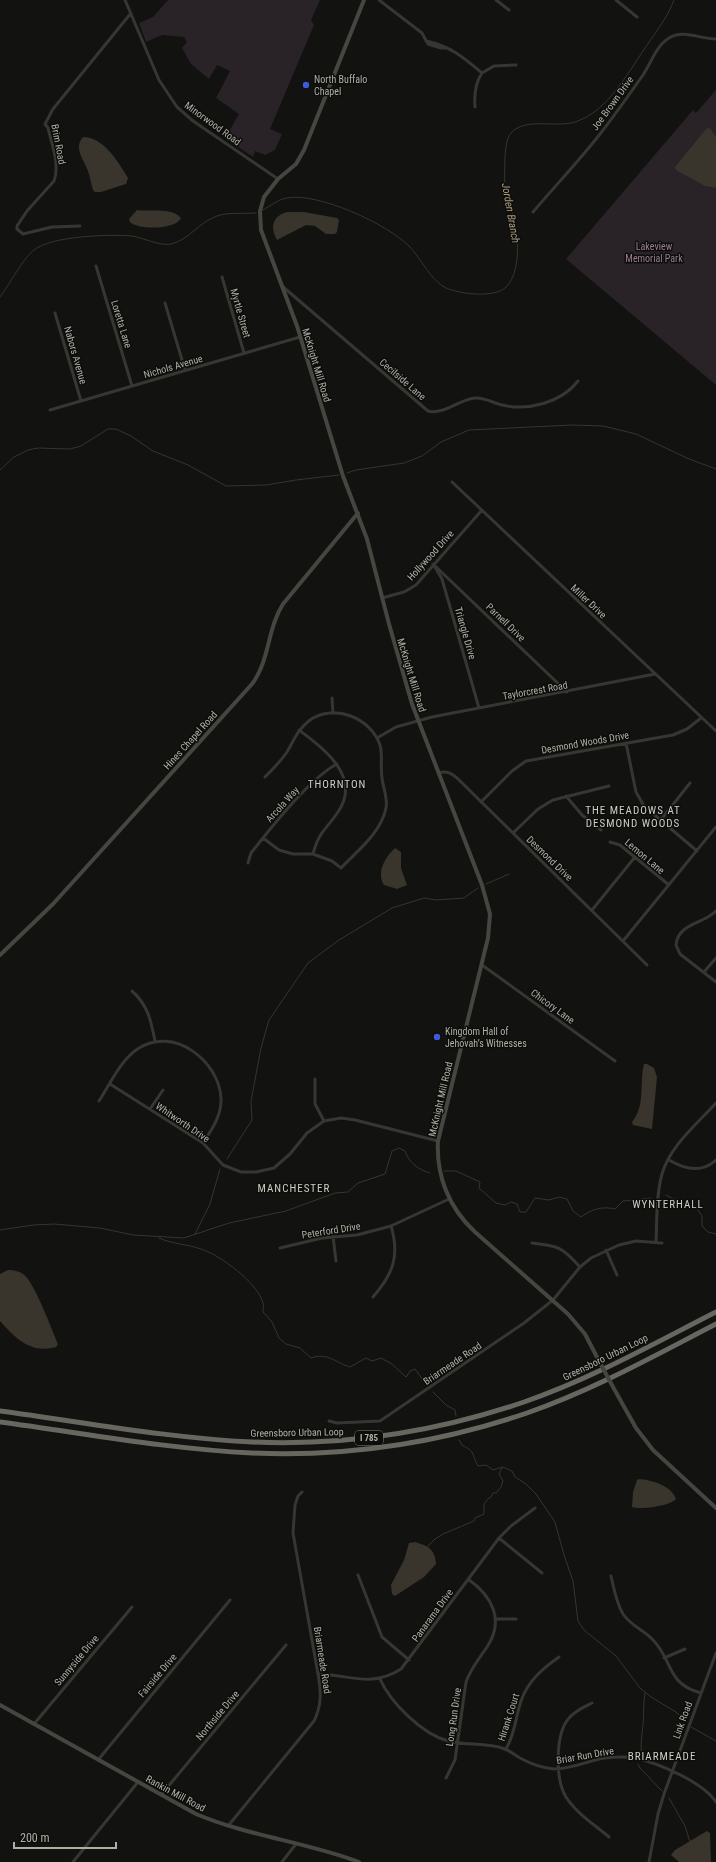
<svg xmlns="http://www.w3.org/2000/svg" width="716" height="1862" font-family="'Roboto Condensed',sans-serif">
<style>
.green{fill:#292227}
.water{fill:#39342c}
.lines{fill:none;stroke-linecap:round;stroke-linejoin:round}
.stream{stroke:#39342c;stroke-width:1}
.street{stroke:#363632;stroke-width:3}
.secondary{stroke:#464640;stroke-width:4}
.highway{stroke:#67665f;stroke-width:5}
.secondary-bridge{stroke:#464640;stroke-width:4}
.poi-dot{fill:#4059db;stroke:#0d0d0c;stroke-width:1.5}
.labels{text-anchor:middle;stroke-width:3;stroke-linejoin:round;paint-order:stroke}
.shield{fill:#0d0d0c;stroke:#807e76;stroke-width:1}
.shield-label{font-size:9px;font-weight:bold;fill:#b1afa4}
.poi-label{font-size:10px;fill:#b1afa4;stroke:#0d0d0c;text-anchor:start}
.street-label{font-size:10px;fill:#b1afa4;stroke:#0d0d0c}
.park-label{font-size:10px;fill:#9a7d93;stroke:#0d0d0c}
.water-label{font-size:11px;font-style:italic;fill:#a9997e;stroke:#0d0d0c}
.neighbourhood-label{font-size:11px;letter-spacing:1px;fill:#cecdc4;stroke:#0d0d0c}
</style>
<rect width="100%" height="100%" fill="#121211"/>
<!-- green -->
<path class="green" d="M168 0H320L311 20 314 25 270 129 282 134 275 150 265 155 255 151 253 157 225 138 239 114 216 98 230 71 217 65 209 79 191 64 182 48 187 42 184 37 162 35 146 42 139 23 153 17Z
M716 90V385L566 259 693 110 696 113Z"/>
<!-- water -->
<path class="water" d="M710 128 716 137V188L705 186 676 170 675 167 706 129Z
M83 137C104 137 119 163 128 178L126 184 101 192H95L93 190C91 183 90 177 88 171 84 160 73 148 83 137Z
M137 210C150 212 172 207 181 218 176 230 138 230 130 222L129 219Z
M287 212H304L337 218 339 220 337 232 335 234H326L315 226 306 225 277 240C270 228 272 216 287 212Z
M395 848 401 852V868L407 885 397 889 384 885C376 873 385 857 395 848Z
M644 1064H647L654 1068 657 1077 652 1129 633 1125 632 1122C646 1105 639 1083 644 1064Z
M8 1270C13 1270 19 1271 23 1274 34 1281 52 1330 58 1344L56 1347C31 1354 16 1339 0 1321V1274Z
M639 1479C652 1480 672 1486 676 1499 670 1506 641 1510 632 1507L633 1492 637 1480Z
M415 1542C428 1546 435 1549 436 1564L424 1577 395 1596 392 1594 391 1585 404 1560 409 1543Z
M707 1831 710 1833 711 1862H679L671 1855 675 1850Z"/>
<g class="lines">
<!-- stream -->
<path class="stream" d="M263 210C270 206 279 199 287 198 318 192 387 224 409 246 421 258 430 280 446 288 460 294 493 298 505 288 519 276 519 245 516 228 513 213 507 200 505 186 504 176 505 165 505 156 506 148 506 139 511 133 525 117 556 128 575 122 580 120 586 118 590 115 613 100 628 73 643 51 654 34 667 19 674 0
M0 297C9 285 24 257 34 250 51 236 110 234 132 236 145 238 158 246 171 244 189 240 199 222 217 216 228 212 244 214 256 213
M0 470 14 457 28 450 38 448 70 449 81 446 108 429H116L131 436 153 451 188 465 226 486 266 485 296 480 339 475
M347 473 356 470 404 463 422 456 441 442 469 430 572 425 603 426 636 434 689 459 716 469
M486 884 509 874
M227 1159 252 1120 251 1101 261 1048 269 1020 308 963 339 940 392 908 424 898 436 900 464 898 478 888
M444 1171H456L480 1182 479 1188 496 1203 505 1205 511 1202 517 1204 520 1212H526L535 1198 549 1200 559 1197 567 1199 573 1211 581 1217C592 1209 602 1206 615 1209L623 1201 651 1198
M666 1195 683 1204 696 1207 702 1216V1226L708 1232 716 1234
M0 1230 33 1225 54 1224 100 1228 133 1235 184 1238 229 1223 286 1211 335 1193 348 1192 358 1183 385 1174 392 1151 399 1148 405 1151C409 1163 419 1170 430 1173
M195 1234 210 1204 220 1169
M159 1238C172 1244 187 1244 201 1249 220 1255 258 1283 263 1303 264 1306 263 1310 263 1312L272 1322 279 1338 286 1344 300 1348 311 1358C328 1352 336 1363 350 1367L366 1358 372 1361 381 1358 392 1364 406 1377 410 1371 415 1369 426 1384
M433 1392 446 1405 455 1410 456 1416
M459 1440 462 1445C477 1453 471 1454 478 1466L486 1465 493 1470 503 1467 512 1471 515 1477 526 1484 536 1494 555 1522 564 1555 573 1581 578 1621 584 1630 616 1656 640 1688 651 1697 676 1712 685 1721
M427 1547 435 1539 443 1534 474 1521 475 1518 484 1514V1504L489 1498 491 1497 493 1493H496L501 1487 503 1481 499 1474 502 1468
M691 1727 716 1741
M642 1756C640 1745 642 1735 643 1725 644 1714 643 1704 645 1693
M638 1764 640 1768 662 1791
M669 1798 685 1826 690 1842"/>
<!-- street -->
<path class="street" d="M125 0 159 80 177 107 193 121 278 179
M379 0 422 33 428 44 441 48H447
M496 0 509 10
M616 0 637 17
M426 41C450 46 463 57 482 73L494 66 516 65
M475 107C474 94 475 83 482 73
M533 212C555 186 579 161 600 134 615 115 629 95 643 75 651 63 656 46 669 38 683 29 700 39 716 39
M80 226 52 227 23 234 17 229V226L27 211 54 181C60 165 52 145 48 128L45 124 53 109 131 13
M96 266 132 386
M222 277 244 353
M282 286 428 411C444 415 460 399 475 398 484 397 493 403 502 405 528 411 561 403 578 381
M165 303 185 370
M55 313 81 401
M50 410 300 337
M452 482 716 731
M433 564 567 692
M435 567 442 579 479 708
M382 598 404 592 416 585 482 510
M332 698 333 713
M299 730C324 749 362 777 338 812 326 830 319 831 313 854
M377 738 396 727 432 717 655 674
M626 743 636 792 644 806 697 851
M438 773C446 771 450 772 457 778L647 965
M566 796 582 815 601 830
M481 802 512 771 526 761 673 735 687 729 701 718
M660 821 690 783
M513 833 538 809 553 800 609 786
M263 838 279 850 293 854H313L332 861 341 868C357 851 381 833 386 808 388 798 383 788 382 778 380 767 383 756 380 745 371 718 334 703 310 720 298 729 294 740 287 752 281 761 273 769 265 777
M610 842 620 845 669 885
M248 863 251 853C271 828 310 778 337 764
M592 910 635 857
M716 911C704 924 678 923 676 945L680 954 716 982
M623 941 716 827
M482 965 615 1061
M704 972 716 958
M132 991C148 1005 151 1021 155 1041
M315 1079V1104L324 1121
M110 1084 203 1143 223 1165 241 1172H256L274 1168 290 1154 307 1133 324 1121 341 1118 355 1120 438 1141
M99 1101C110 1084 121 1059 139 1048 174 1026 219 1061 221 1098 222 1115 212 1129 203 1143
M150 1109 163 1090
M669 1160C684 1169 701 1174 716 1160
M333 1236 336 1261
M656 1242C657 1220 656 1195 662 1174 670 1146 697 1124 716 1103
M532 1243C559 1246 562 1247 580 1267
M280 1248 322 1238 357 1235 391 1226 449 1199
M606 1250 617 1275
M373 1297C393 1274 400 1256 391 1226
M329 1421 337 1423 380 1421 524 1323 553 1300 580 1267 591 1258 619 1245 636 1241 662 1243
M499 1538 542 1573
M358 1575 382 1637 409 1660
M611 1576C614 1589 616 1602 623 1614 631 1626 644 1630 653 1640 673 1660 666 1684 701 1693
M496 1619H516
M664 1658 685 1649
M318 1674C351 1675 371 1688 401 1669L499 1538 511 1526 535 1508
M380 1679C391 1703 422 1734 448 1741 467 1746 486 1742 505 1749 510 1751 515 1755 520 1758 531 1764 542 1768 554 1769 573 1769 587 1761 604 1758 614 1757 625 1756 635 1758 658 1763 703 1782 716 1802
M592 1703C584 1707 576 1710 569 1718 555 1734 555 1779 566 1797 576 1813 595 1825 609 1837
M34 1724 132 1607
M506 1749C516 1731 515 1719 521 1701 528 1681 542 1669 559 1657
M98 1760 230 1600
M446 1778 455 1760 466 1682C471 1668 479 1659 487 1647 505 1620 492 1596 468 1579
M161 1795 286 1645
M228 1826 314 1721C322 1705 321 1691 318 1674L293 1533 295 1505 298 1496 302 1492
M73 1862 138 1782
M282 1862 296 1844
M649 1862 658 1814 664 1794 716 1653"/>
<!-- secondary -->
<path class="secondary" d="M364 0 304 150 296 164 278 179 264 197 260 211 261 230 297 326 343 476 367 539 389 624 412 704 482 885 490 914 488 938 438 1141C436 1176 449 1208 475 1232L568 1314 585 1334 599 1361
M0 955 53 904 252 684C270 660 267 629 283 604L358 513
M613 1387 636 1428 653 1450 716 1508
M0 1705 196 1814C248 1836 306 1842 359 1862"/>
<!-- highway -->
<path class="highway" d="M0 1411C83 1422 168 1438 252 1442 344 1446 436 1432 524 1402 591 1379 653 1344 716 1312
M0 1422C83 1433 168 1449 252 1453 345 1457 439 1443 527 1413 593 1390 654 1356 716 1324"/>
<!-- secondary-bridge -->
<path class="secondary-bridge" d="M599 1361 613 1387"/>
</g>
<!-- markers -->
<g class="poi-dot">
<circle cx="306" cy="85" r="4"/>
<circle cx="437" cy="1037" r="4"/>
</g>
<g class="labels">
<!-- shield labels -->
<rect class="shield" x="355" y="1431" width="28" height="14" rx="3"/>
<g class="shield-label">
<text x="369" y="1441">I 785</text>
</g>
<!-- poi labels -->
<g class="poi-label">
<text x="314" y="83">North Buffalo<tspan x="314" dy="12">Chapel</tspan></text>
<text x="445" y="1035">Kingdom Hall of<tspan x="445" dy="12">Jehovah’s Witnesses</tspan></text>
</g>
<!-- street labels -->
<g class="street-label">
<text transform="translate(612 103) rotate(-54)" y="4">Joe Brown Drive</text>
<text transform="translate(213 123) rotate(36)" y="4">Minorwood Road</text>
<text transform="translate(59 144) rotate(79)" y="4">Brim Road</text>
<text transform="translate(241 313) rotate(74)" y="4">Myrtle Street</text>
<text transform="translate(122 324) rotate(73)" y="4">Loretta Lane</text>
<text transform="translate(76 355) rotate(74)" y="4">Nabors Avenue</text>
<text transform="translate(317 365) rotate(73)" y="4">McKnight Mill Road</text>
<text transform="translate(173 366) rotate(-16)" y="4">Nichols Avenue</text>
<text transform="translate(403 379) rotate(41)" y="4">Cecilside Lane</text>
<text transform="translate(430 555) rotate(-48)" y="4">Hollywood Drive</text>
<text transform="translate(589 601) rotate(43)" y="4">Miller Drive</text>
<text transform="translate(506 622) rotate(44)" y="4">Parnell Drive</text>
<text transform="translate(466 633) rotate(74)" y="4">Triangle Drive</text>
<text transform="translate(412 675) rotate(73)" y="4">McKnight Mill Road</text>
<text transform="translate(535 690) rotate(-10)" y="4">Taylorcrest Road</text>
<text transform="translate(190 740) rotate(-48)" y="4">Hines Chapel Road</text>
<text transform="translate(585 742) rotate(-10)" y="4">Desmond Woods Drive</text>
<text transform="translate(282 804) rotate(-48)" y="4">Arcola Way</text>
<text transform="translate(645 856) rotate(40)" y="4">Lemon Lane</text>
<text transform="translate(550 858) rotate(44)" y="4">Desmond Drive</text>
<text transform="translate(553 1006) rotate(36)" y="4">Chicory Lane</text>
<text transform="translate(440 1099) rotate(-77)" y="4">McKnight Mill Road</text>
<text transform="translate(183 1122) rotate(34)" y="4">Whitworth Drive</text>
<text transform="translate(331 1230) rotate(-9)" y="4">Peterford Drive</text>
<text transform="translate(605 1357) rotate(-26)" y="4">Greensboro Urban Loop</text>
<text transform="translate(452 1363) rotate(-34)" y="4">Briarmeade Road</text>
<text transform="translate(297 1432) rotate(-1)" y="4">Greensboro Urban Loop</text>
<text transform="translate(432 1615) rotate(-54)" y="4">Panarama Drive</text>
<text transform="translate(76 1660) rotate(-50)" y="4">Sunnyside Drive</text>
<text transform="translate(323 1660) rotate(81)" y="4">Briarmeade Road</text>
<text transform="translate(157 1675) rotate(-50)" y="4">Fairside Drive</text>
<text transform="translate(217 1715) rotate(-50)" y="4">Northside Drive</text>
<text transform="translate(453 1717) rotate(-82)" y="4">Long Run Drive</text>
<text transform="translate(508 1717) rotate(-72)" y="4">Hirank Court</text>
<text transform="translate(682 1720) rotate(-70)" y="4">Link Road</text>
<text transform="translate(585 1755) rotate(-10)" y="4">Briar Run Drive</text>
<text transform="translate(176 1793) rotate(28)" y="4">Rankin Mill Road</text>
</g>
<!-- park labels -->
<g class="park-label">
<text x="654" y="250">Lakeview<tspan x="654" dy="12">Memorial Park</tspan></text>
</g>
<!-- water labels -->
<g class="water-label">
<text transform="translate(511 213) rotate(80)" y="4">Jorden Branch</text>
</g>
<!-- neighbourhood labels -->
<g class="neighbourhood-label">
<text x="337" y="788">THORNTON</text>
<text x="633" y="814">THE MEADOWS AT<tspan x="633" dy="13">DESMOND WOODS</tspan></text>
<text x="294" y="1192">MANCHESTER</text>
<text x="668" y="1208">WYNTERHALL</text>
<text x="662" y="1760">BRIARMEADE</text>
</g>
</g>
<!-- scale -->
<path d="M14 1842v6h102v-6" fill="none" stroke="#b1afa4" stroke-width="2"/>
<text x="20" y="1842" font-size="12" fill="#b1afa4" stroke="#0d0d0c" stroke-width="3" paint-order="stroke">200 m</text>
</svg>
